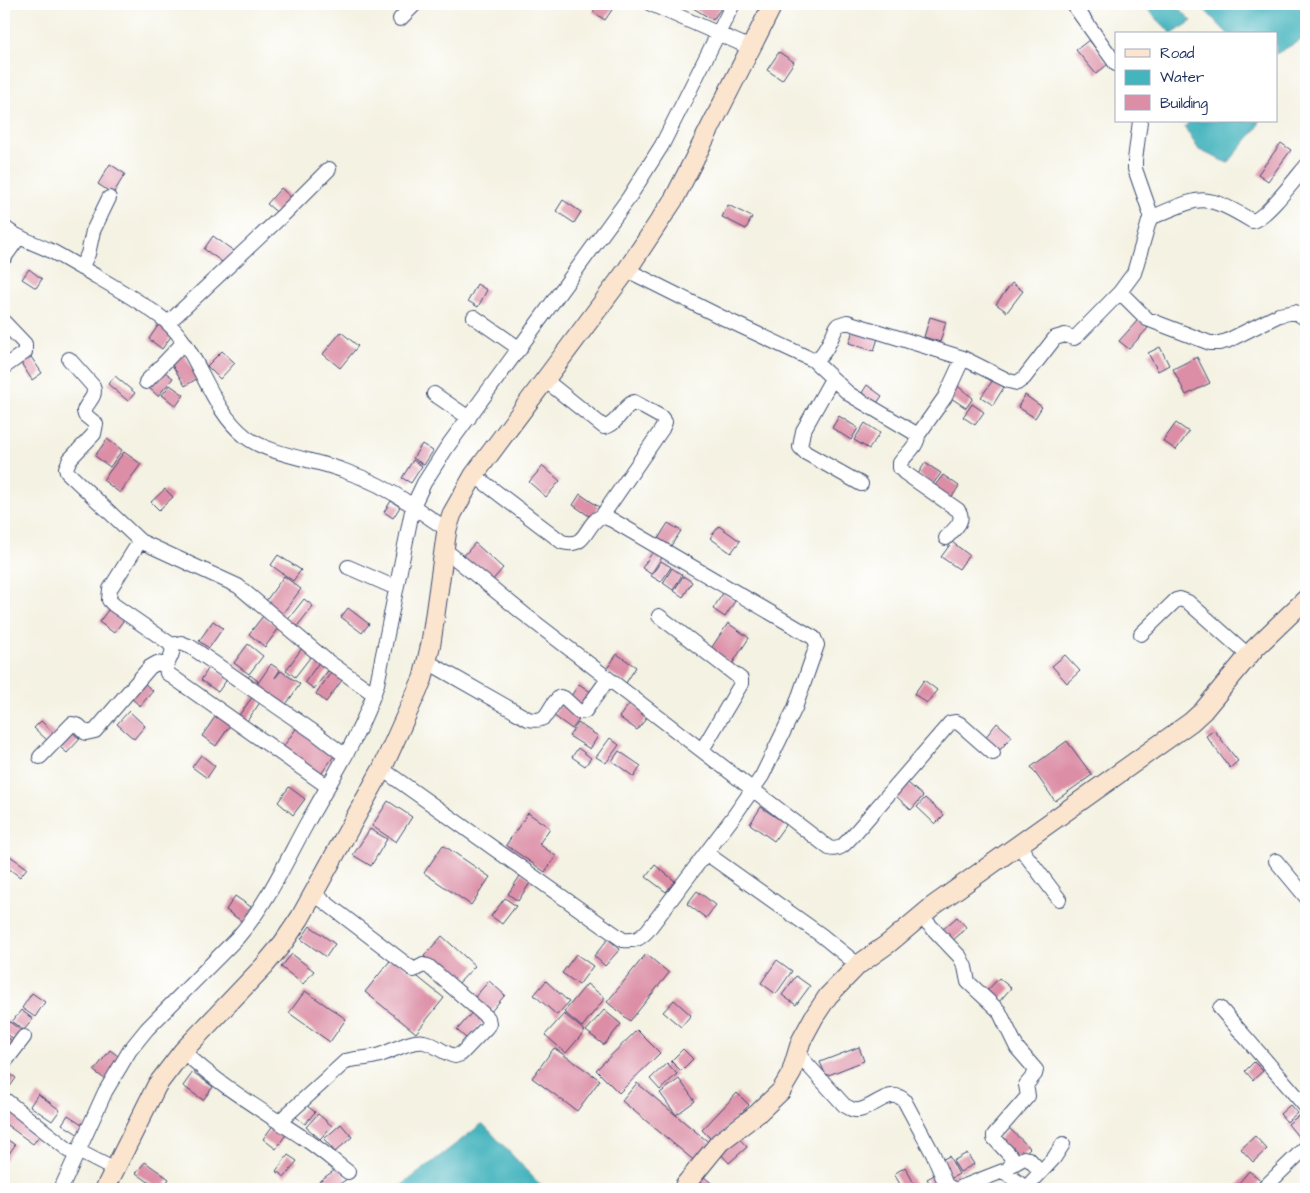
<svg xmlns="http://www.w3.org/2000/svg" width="1310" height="1193" font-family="'Architects Daughter',sans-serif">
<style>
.water{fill:#44b4bd;stroke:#30728e}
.building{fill:#dc8ea6}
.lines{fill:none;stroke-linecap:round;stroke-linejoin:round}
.street-casing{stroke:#3c4c72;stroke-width:16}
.secondary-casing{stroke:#3c4c72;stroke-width:21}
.street{stroke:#fff;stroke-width:14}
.secondary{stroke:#fbe5cf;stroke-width:19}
</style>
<rect width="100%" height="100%" fill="#fff"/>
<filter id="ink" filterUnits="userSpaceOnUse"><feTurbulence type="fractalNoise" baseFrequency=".02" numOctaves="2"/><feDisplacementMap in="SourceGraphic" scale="10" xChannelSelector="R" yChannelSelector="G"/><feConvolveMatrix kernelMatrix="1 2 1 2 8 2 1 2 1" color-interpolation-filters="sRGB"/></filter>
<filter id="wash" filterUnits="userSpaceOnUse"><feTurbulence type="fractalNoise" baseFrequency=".0096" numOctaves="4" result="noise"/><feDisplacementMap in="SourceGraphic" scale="20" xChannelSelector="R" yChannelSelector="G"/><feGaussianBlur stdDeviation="1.12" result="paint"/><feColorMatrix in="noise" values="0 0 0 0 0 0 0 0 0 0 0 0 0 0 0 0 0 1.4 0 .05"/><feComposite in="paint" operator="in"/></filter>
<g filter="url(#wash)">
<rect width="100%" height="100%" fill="#f4f2e2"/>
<!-- water -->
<path class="water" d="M1142 4H1175L1192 21 1172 34Z
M1199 4H1306V37L1276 54V34H1228Z
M1189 121H1260L1257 128 1228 163 1199 150 1185 128Z
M483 1124 544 1189H397L482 1124Z"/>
<g id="blocks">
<!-- building -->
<path class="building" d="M598 4H616L605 20 593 12Z
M696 4H724L713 20 693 8Z
M1089 40 1108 64 1096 74 1076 50Z
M779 52 794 62 782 80 767 70Z
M1281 143 1291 150 1268 181 1258 174Z
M110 164 125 174 113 194 98 184Z
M281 188 293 199 280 215 267 204Z
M563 200 581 212 574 223 556 211Z
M728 205 752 217 746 229 722 217Z
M213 236 234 251 225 264 204 249Z
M29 269 42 279 36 288 22 279Z
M1012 283 1023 291 1007 312 996 304Z
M477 284 487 290 478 307 468 301Z
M930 317 946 322 940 342 924 337Z
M1138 320 1148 328 1129 349 1119 341Z
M161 321 175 331 162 349 149 339Z
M853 330 878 338 874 351 849 343Z
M341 332 358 346 340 368 323 354Z
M1160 347 1169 365 1158 371 1148 353Z
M182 351 198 378 185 386 169 360Z
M222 351 235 363 220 379 207 366Z
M29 354 42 373 32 380 19 360Z
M1197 357 1210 383 1186 395 1173 369Z
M162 370 173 378 158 396 148 387Z
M115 376 135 393 128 401 108 384Z
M993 380 1004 387 993 405 981 397Z
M170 385 184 395 176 406 162 395Z
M867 385 882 396 875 406 860 396Z
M956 385 973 398 966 408 948 396Z
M1025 395 1042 407 1035 418 1018 407Z
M972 404 984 412 975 425 963 417Z
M839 416 858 428 851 440 832 428Z
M865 423 880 433 869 449 854 440Z
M1176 423 1189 432 1176 450 1163 441Z
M107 439 122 450 110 467 95 456Z
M422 444 433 451 424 465 413 458Z
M124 452 141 464 120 493 103 480Z
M413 460 422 466 411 483 402 478Z
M925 463 941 473 933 484 918 474Z
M543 466 560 481 546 497 529 482Z
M943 475 959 486 950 500 933 488Z
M165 489 173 497 159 510 151 502Z
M580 494 599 507 592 518 573 505Z
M391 501 400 507 393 518 384 512Z
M668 523 681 531 668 550 656 542Z
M719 526 740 541 731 553 710 538Z
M952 542 969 555 959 569 941 557Z
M475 543 503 568 491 582 462 558Z
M654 550 663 556 651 574 642 568Z
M278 555 301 570 293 581 271 565Z
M661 561 671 567 661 582 651 576Z
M672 568 682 575 673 590 663 583Z
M284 576 301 589 280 617 263 605Z
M683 576 692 582 683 597 674 591Z
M723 593 735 601 725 617 713 609Z
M304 599 313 606 295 629 286 622Z
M111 606 126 617 114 633 99 622Z
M348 608 369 624 362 633 341 617Z
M263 616 279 628 265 647 249 634Z
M213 621 223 628 209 648 199 641Z
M728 623 749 638 732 664 710 650Z
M248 644 263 656 249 674 234 663Z
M303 647 312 655 295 677 286 670Z
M617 654 636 667 626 683 606 670Z
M1065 655 1080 671 1067 683 1052 666Z
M320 661 330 668 314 689 305 682Z
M271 664 280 670 275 678 281 671 300 684 285 706 256 686Z
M210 666 228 678 218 692 201 680Z
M334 668 345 676 326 702 316 694Z
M250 675 258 681 253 687 245 681Z
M924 680 937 690 927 703 914 694Z
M144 683 153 691 140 706 130 697Z
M579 684 595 695 584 710 569 699Z
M253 696 261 701 245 724 237 718Z
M631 702 649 715 637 730 619 717Z
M562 703 581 717 572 729 553 715Z
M129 711 145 726 134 739 117 724Z
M217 714 231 724 216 746 202 736Z
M41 721 55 734 48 741 34 728Z
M578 723 598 736 590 749 569 736Z
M997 723 1012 736 999 751 984 739Z
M298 726 336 753 319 777 281 750Z
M1214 730 1238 761 1230 768 1206 736Z
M73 733 80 739 67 753 60 747Z
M610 738 619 745 606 763 596 757Z
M1067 741 1092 775 1055 801 1031 767Z
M578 748 591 758 585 766 572 757Z
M619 751 641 766 634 777 612 761Z
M201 755 215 766 207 778 192 767Z
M908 783 923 796 911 810 896 796Z
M289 787 305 799 293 815 278 802Z
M925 798 944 815 935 824 917 807Z
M388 801 412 817 396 842 372 826Z
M761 807 786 824 774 841 750 824Z
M528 813 550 828 539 844 556 856 545 872 506 845Z
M370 829 387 839 371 866 353 855Z
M443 845 490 877 471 905 424 873Z
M10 856 27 868 20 877 4 865Z
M655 865 675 881 666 892 646 877Z
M522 873 532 880 518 901 508 894Z
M697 891 716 905 706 918 687 904Z
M235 896 254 909 244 923 226 910Z
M505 898 516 906 502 924 491 916Z
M957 917 967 928 952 941 942 930Z
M310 926 335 944 326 957 301 939Z
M442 936 475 966 456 986 424 956Z
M608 939 620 949 605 966 594 956Z
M292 954 314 971 303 984 281 967Z
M576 954 593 966 579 985 562 973Z
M646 954 669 973 630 1021 607 1002Z
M393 957 444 998 416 1033 365 992Z
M777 960 792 971 776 994 761 983Z
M796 976 810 986 796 1005 782 995Z
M999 978 1011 988 998 1003 986 992Z
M489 981 505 995 489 1014 473 999Z
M546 981 569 1002 557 1015 534 995Z
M587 984 605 998 582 1027 564 1012Z
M305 991 346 1019 330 1042 289 1013Z
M32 993 45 1002 35 1017 22 1008Z
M674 1000 691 1015 681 1027 663 1012Z
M475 1009 486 1018 468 1040 457 1030Z
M21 1010 33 1019 24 1030 12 1022Z
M604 1010 621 1024 604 1045 586 1031Z
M564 1014 585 1031 566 1053 545 1035Z
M7 1020 25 1033 18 1042 4 1032V1025Z
M637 1030 660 1053 619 1093 596 1070Z
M4 1035 15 1043 7 1054 4 1051Z
M859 1047 864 1061 826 1076 820 1062Z
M554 1048 600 1080 577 1111 532 1078Z
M683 1049 693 1059 681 1071 671 1061Z
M110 1050 122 1059 106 1080 94 1071Z
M1254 1062 1263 1071 1253 1080 1245 1071Z
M667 1063 677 1074 660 1090 650 1079Z
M4 1070 16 1078 4 1095Z
M193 1072 213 1087 203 1100 183 1086Z
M679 1079 695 1101 676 1115 660 1093Z
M637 1083 712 1145 697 1163 622 1101Z
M737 1093 749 1105 714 1142 702 1130Z
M38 1094 60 1110 52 1121 30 1106Z
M4 1102 43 1131 33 1144 4 1123Z
M306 1105 315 1112 305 1124 296 1117Z
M1290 1105 1297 1113 1287 1122 1280 1114Z
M1306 1110V1141L1303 1143 1288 1124Z
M318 1114 332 1126 320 1139 306 1127Z
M68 1115 85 1126 79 1135 62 1124Z
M274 1124 287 1133 276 1149 263 1139Z
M341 1124 352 1137 335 1152 324 1139Z
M1009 1128 1030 1148 1019 1159 998 1140Z
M736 1135 747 1147 729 1163 718 1151Z
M1255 1136 1267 1149 1253 1162 1241 1149Z
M4 1137 15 1145 4 1161Z
M967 1153 974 1164 960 1172 953 1161Z
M288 1155 297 1161 285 1177 276 1171Z
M949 1156 959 1174 950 1179 940 1161Z
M145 1162 169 1179 162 1189H158L136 1173Z
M339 1167 347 1179 332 1189H324L318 1182Z
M905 1167 916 1187 913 1189H903L894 1174Z
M1249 1171 1261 1180 1253 1189H1236L1235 1188Z
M936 1174 942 1189H933L927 1179Z
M703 1176 717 1188 716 1189H698L694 1186Z"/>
</g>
</g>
<g filter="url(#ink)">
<use href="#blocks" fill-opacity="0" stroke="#3c4c72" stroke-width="1"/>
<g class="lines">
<!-- street casing -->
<g class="street-casing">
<path id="street" d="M651 4 751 48
M1073 4 1116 64
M400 19 415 4
M1150 218C1201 197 1202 191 1252 221 1265 219 1296 178 1306 166
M4 227C18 239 35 243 51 251 63 257 75 265 87 271 111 285 136 299 158 315 200 344 205 405 246 437 268 454 315 460 342 470 366 478 392 491 413 506 424 514 435 522 447 529
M4 258 19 237
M81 268 88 254 93 231 109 198
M627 270 719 316 813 360C826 358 831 335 838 325L847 322 963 358 1009 381 1017 383 1024 378 1055 338 1065 335 1074 338 1077 336 1120 292 1134 273 1150 218V212L1135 169V160L1140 121
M1120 292 1147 319 1210 343H1219L1227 341 1279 315 1295 312 1306 319
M474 317 520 349
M4 322 25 344V352L4 367
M168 323 284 214 329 169
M69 359 93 386C97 398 87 401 84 411L85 415 96 424 94 434 70 459 66 468 67 472 140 541
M813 360 849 394 918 435C918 446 906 454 900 463V468L905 473 958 510C966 521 954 529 946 538
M832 379 803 431 800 447 806 453 861 484
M545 380 604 427C617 426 622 407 634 402L661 417 665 422 662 429 602 516
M146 382 184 342
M434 394 469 418
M918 435 945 397 963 358
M445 550 524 614 829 848C841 852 847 841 855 833L950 723 956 722 960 724 993 753
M348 567 396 588
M659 616 741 679V684L702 750
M1141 634 1176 600 1180 599 1188 602 1249 656
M171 645 181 643 191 647 314 732 344 755
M428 662 528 719C551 724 546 707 560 697L564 698 579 712 585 711 608 679
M40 757 72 724 79 726 86 733 95 731 150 667 157 663 167 666
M382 769 623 940C635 941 640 939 648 930L734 816 762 776 795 708 817 645 814 638 612 520 602 516C584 524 588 549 562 542L474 475
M327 786 167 673C163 661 179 654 169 643L114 605 109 600 110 589 140 541 238 586 326 660 374 694
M1019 846 1059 899
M706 853 821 935 858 965
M1276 861 1306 897
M921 916 960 957 965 967 968 982 999 1011 1017 1048 1036 1070 1035 1074 1026 1085 1028 1096 994 1135V1138L1016 1162
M1220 1008 1306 1107
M183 1051C220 1086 263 1111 305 1139 320 1149 334 1161 348 1172
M797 1053 844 1105C849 1108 854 1111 859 1110 874 1108 889 1087 904 1100L933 1154 946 1185 953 1189
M4 1063 24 1037
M4 1099 75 1155 80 1152 115 1170
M279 1122 346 1061C356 1058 366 1059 376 1056 390 1053 410 1039 424 1042 435 1044 444 1054 455 1056L461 1054 486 1028 489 1024 488 1018 428 966 423 965 414 970 313 893
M1010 1166 1024 1158 1029 1159 1041 1172
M1026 1188 1054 1158 1063 1144
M61 1189 105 1092 130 1050 147 1029 238 937C267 904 286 861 307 823 332 778 362 733 377 684L413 506 424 483 447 447 628 199 662 145 733 4
M957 1189 1003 1171 1027 1189
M1263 1189 1306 1147"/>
</g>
<!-- secondary casing -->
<g class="secondary-casing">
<path id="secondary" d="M105 1189 157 1085 183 1051 264 966 283 943 300 918 382 769 423 678 431 643 447 529 452 514 474 475 627 270 674 199 773 4
M684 1189 685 1185 720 1142 757 1114 781 1091 791 1074 801 1041 814 1017 828 996 858 965 889 943 933 906 1191 722 1203 711 1255 648 1306 599"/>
</g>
<!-- street -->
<use href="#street" class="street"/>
<!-- secondary -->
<use href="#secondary" class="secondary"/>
</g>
</g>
<!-- margin -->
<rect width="1310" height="1193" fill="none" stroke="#fff" stroke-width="20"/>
<!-- legend -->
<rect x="1115" y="32" width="162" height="90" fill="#ffffff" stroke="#a4acbf"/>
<rect x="1125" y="49" width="25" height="8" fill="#fbe5cf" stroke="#a4acbf"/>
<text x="1160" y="58" font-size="15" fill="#1b2f5e">Road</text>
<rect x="1125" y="70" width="25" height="15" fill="#44b4bd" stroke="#a4acbf"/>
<text x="1160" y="82" font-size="15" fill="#1b2f5e">Water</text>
<rect x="1125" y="95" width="25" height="15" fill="#dc8ea6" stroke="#a4acbf"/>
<text x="1160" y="108" font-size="15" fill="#1b2f5e">Building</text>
</svg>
